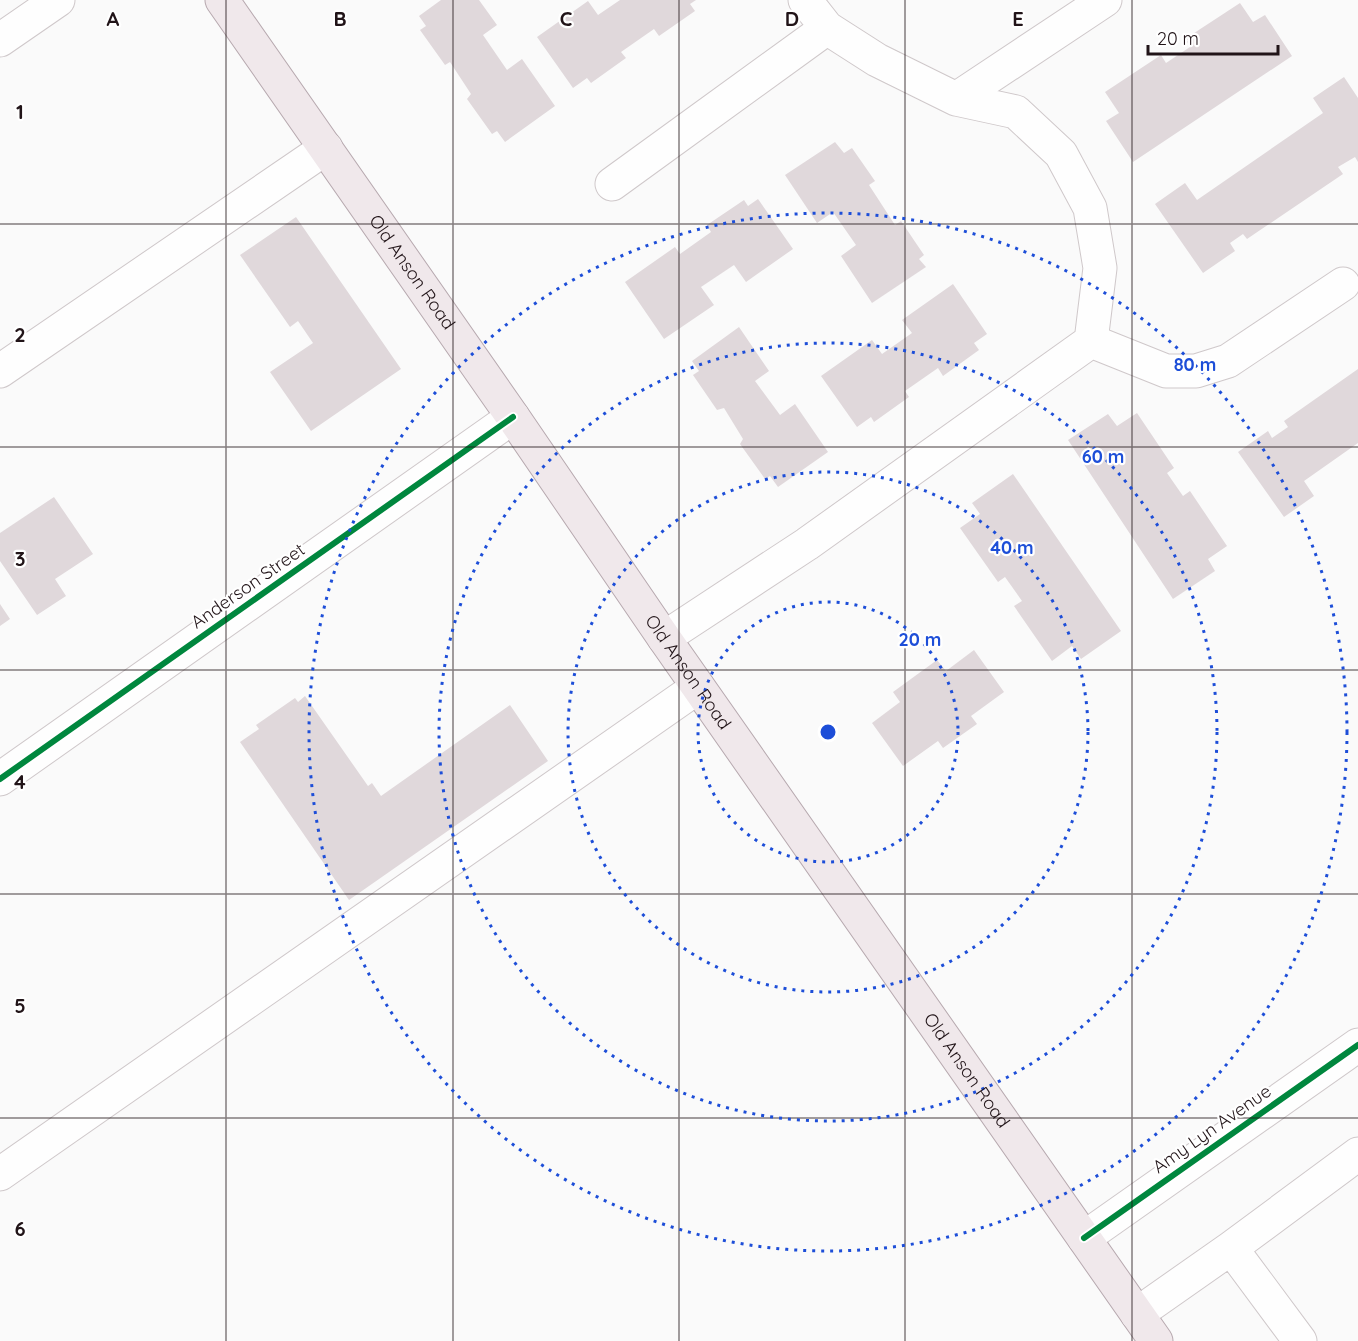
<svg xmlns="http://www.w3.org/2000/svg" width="1358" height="1341" font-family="Quicksand,sans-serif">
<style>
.building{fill:#e0d8db}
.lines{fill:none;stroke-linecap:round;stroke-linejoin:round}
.minor-casing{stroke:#cfc8ca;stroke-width:35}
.major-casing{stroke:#b7a9af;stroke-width:35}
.minor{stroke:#fefefe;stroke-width:33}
.major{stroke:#f0e8eb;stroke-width:33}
.cycleway-casing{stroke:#fff;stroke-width:10}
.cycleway{stroke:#00873e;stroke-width:6}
.grid{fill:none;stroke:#211418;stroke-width:1.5;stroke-opacity:0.55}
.ring{fill:none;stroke:#1d4ed8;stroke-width:3;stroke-dasharray:3 6}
.labels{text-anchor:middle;stroke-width:4.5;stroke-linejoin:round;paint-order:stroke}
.street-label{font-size:18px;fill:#211418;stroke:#fff}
.grid-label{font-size:20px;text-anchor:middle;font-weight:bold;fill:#211418;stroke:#fff;stroke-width:4.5;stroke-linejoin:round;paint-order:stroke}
.centre{fill:#1d4ed8;stroke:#fff;stroke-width:3}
.ring-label{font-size:18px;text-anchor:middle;font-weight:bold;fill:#1d4ed8;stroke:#fff;stroke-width:4.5;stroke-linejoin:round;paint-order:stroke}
</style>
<rect width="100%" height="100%" fill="#fafafa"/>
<!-- building -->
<path class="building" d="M441 0H479L497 25 483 35 507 70 522 59 555 106 505 142 497 131 492 134 467 99 471 94 450 62 445 65 420 30 426 26 419 16Z
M620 0H696L690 4 695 11 659 36 654 29 621 52 626 58 591 83 587 78 573 88 537 37 588 1 598 15Z
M1240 3 1253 22 1265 15 1292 56 1133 162 1106 121 1119 113 1105 92 1161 55 1166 63 1190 47 1185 39Z
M1344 77 1358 98V162L1355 157 1338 167 1343 174 1247 239 1243 234 1230 243 1235 251 1203 273 1155 204 1185 183 1197 200 1323 113 1313 98Z
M835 142 844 153 852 148 875 181 869 185 895 225 901 221 924 255 919 259 926 267 872 303 841 256 856 245 833 212 817 223 785 175Z
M758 199 793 249 746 282 734 265 701 287 714 305 664 339 625 282 675 247 680 254 711 232 707 225 744 200 748 206Z
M296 217 401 369 311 431 270 372 313 343 298 321 290 327 240 255Z
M953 284 987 334 974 343 979 350 943 376 938 368 905 391 909 397 874 422 871 417 857 427 821 376 872 340 882 354 912 333 902 320Z
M739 327 769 371 755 381 780 415 795 404 828 452 778 487 770 476 765 479 740 444 743 439 724 408 717 410 693 375 699 371 692 361Z
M1358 369V443L1304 481 1314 496 1284 517 1238 452 1268 431 1272 438 1288 427 1284 421Z
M1137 413 1174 468 1167 473 1183 496 1190 491 1227 546 1208 559 1215 571 1173 599 1068 440 1108 414 1117 426Z
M1013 474 1121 631 1081 659 1072 646 1052 661 1014 606 1022 601 1005 577 998 582 960 528 980 514 972 503Z
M54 497 93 554 55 579 66 596 37 615 0 561V533Z
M0 604 10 619 0 626Z
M974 650 1004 692 971 716 977 724 943 748 938 741 903 766 872 723 900 702 893 692 937 660 946 671Z
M305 696 368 786 372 783 381 796 510 705 548 761 349 900 240 742 259 729 256 725 295 698 298 702Z"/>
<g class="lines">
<!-- minor casing -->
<g class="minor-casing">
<path id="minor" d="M0 40 58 0
M956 99 1105 0
M612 184 827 28
M1091 341 1166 371H1196L1228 361 1343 284
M0 371 326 148
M664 638 807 544 1091 341 1100 268 1090 208 1061 154 1016 112 956 99 877 60 827 28 805 0
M0 779 513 417
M0 1174 698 687
M1084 1238 1358 1045
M1137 1314 1231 1248
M1300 1341 1231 1248 1358 1154"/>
</g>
<!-- major casing -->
<g class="major-casing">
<g id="major">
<path id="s1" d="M222 0 513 417 664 638 1156 1341"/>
</g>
</g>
<!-- minor -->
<use href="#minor" class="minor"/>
<!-- major -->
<use href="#major" class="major"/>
<!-- cycleway casing -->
<g class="cycleway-casing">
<path id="cycleway" d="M0 779 513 417
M1084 1238 1358 1045"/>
</g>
<!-- cycleway -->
<use href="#cycleway" class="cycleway"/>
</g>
<!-- grid -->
<path class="grid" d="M226 0V1341M453 0V1341M679 0V1341M905 0V1341M1132 0V1341M0 224H1358M0 447H1358M0 670H1358M0 894H1358M0 1118H1358"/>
<!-- distance rings -->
<g class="ring">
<circle cx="828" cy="732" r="130"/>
<circle cx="828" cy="732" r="260"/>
<circle cx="828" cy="732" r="389"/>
<circle cx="828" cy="732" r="519"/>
</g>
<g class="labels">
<!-- street labels -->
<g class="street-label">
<text dy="6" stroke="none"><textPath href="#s1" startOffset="332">Old Anson Road</textPath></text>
<text transform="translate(248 586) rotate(-35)" y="6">Anderson Street</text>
<text dy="6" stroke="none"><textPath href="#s1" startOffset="818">Old Anson Road</textPath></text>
<text dy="6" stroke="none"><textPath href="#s1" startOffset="1304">Old Anson Road</textPath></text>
<text transform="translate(1212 1129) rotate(-35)" y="6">Amy Lyn Avenue</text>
</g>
</g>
<g class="grid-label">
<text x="113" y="26">A</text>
<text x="340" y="26">B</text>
<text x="566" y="26">C</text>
<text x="792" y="26">D</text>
<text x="1018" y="26">E</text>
<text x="20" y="119">1</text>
<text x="20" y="342">2</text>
<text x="20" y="566">3</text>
<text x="20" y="789">4</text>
<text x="20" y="1013">5</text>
<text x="20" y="1236">6</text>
</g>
<circle cx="828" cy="732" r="9" class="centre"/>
<g class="ring-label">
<text x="1195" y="371">80 m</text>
<text x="1103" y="463">60 m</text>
<text x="1012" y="554">40 m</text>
<text x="920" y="646">20 m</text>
</g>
<!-- scale -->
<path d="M1148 45v9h130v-9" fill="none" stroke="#211418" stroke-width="3"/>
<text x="1157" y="45" font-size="18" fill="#211418" stroke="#ffffff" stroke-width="4.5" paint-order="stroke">20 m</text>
</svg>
